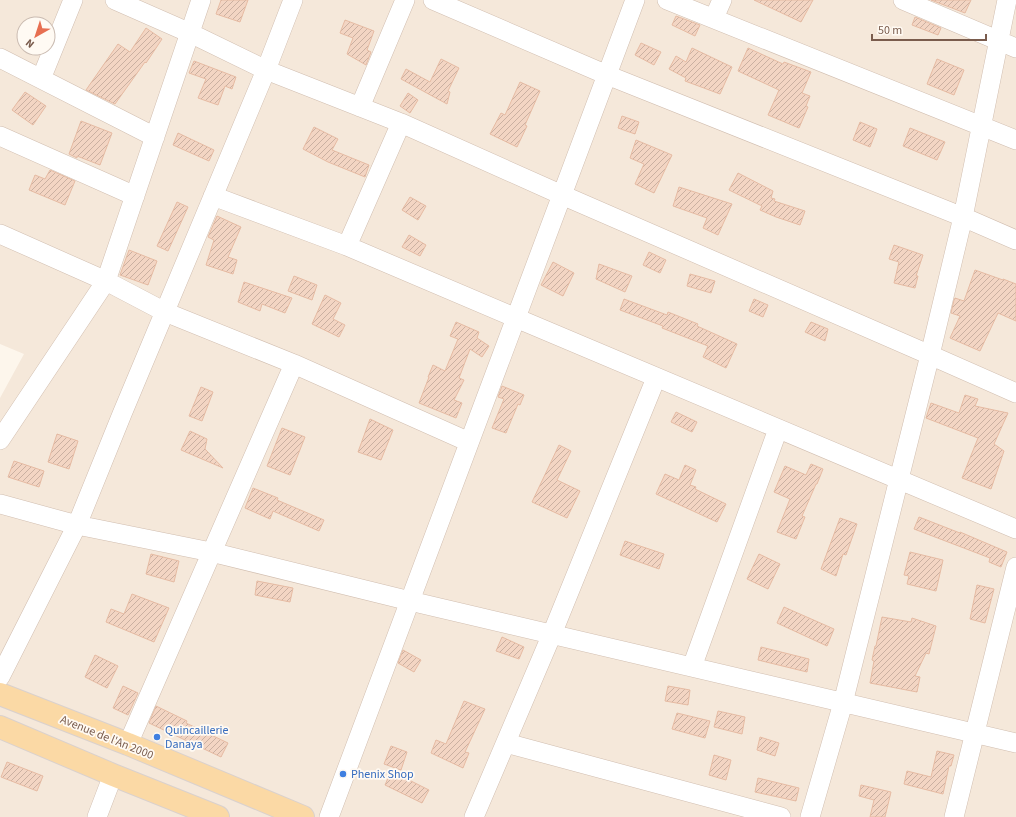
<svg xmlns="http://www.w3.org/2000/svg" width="1016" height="817" font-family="'Source Sans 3',sans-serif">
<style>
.residential{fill:#f5e8da;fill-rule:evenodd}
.building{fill:url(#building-hatch);stroke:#e6bba3}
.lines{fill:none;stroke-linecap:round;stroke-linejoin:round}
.minor-casing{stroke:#d1beb0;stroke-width:20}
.major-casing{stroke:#dad1cd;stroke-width:24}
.minor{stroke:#fff;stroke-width:19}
.major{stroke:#fbd9a5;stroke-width:22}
.shop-dot{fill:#3f7fe0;stroke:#fffaf3;stroke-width:1.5}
.labels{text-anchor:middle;stroke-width:3.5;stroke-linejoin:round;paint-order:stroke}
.shop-label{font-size:12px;fill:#366cbe;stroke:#fffaf3;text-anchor:start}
.street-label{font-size:12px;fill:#7a5c4d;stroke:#fffaf3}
</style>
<defs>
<pattern id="building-hatch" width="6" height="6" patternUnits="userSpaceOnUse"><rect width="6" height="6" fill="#f3d5c3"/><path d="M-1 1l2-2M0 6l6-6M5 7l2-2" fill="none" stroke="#cab0a1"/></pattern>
</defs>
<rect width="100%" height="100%" fill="#fdf6ec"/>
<!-- residential -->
<path class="residential" d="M0 0H1016V817H0V398L24 354 0 344ZM24 24H48V48H24Z"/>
<!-- building -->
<path class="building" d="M221 0H248L240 22 216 14Z
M754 0H813L801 22Z
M931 0H971L965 13Z
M676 16 700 25 695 36 672 25Z
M915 17 941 28 938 35 912 25Z
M345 20 374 31 367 50 371 52 366 65 347 54 353 38 340 33Z
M146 28 162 39 146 63 145 62 115 104 86 90 118 44 130 52Z
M641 43 661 52 654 65 635 55Z
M692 48 732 67 720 94 685 81 686 78 669 69 676 56 686 62Z
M748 48 783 64 784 62 811 72 802 93 810 96 806 106 808 107 799 128 768 115 779 90 738 71Z
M441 59 459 68 448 91 450 92 447 104 401 79 406 69 430 82Z
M937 59 964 70 954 95 927 84Z
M194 61 236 77 232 89 225 86 218 105 198 98 206 79 189 73Z
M520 82 540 91 525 125 527 126 517 147 490 134 501 113 505 115Z
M25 92 46 106 33 125 12 110Z
M408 93 418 100 410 113 400 106Z
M622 116 639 122 635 134 618 128Z
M81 121 112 133 100 165 77 156V158L69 154Z
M860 122 877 129 870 147 853 140Z
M314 127 338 139 332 150 369 165 365 177 328 162 303 149Z
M910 128 945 142 937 160 903 146Z
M178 133 214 150 209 161 173 145Z
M636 140 672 155 654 193 635 184 644 164 630 158Z
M50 170 75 181 65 205 29 190 35 175 45 179Z
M738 173 773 191 771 198 775 199 774 201 805 211 800 225 776 217 760 210 762 206 729 190Z
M679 187 732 204 718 235 703 228 707 218 673 206Z
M410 197 426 206 418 220 402 210Z
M177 202 188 207 168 251 157 246Z
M217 216 241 227 228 257 237 260 233 274 206 265 214 240 208 237Z
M409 235 426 245 420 256 402 247Z
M894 245 923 255 916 276H918L915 288 894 283 899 262 889 259Z
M129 250 157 261 148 285 120 275Z
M649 252 666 260 660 273 643 265Z
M553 262 574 273 563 296 541 285Z
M599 264 632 276 625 292 596 279Z
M975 270 1003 280V279L1016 284V321L998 313 980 351 950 338 960 316 951 313 954 300 955 298 964 301Z
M690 274 715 281 711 293 687 286Z
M294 276 317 285 312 300 288 291Z
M244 282 292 298 285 313 262 304 260 311 238 302Z
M325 295 341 303 333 319 345 325 339 337 312 324Z
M624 299 667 315 668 312 698 324 697 326 737 344 726 368 703 357 708 346 662 328 663 326 620 310Z
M754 299 768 305 763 317 749 311Z
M456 322 479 332 477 338 489 346 482 357 470 349 459 378 464 380 454 400 462 403 456 418 419 403 429 377H428L433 365 445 371 458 339 450 336Z
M811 322 828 329 825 341 805 332Z
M502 386 524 395 520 405 518 404 506 433 492 428 504 399 498 397Z
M201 387 213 392 202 421 189 416Z
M965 395 978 399 975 406 1008 413 994 444 1004 451 991 489 962 478 978 438 926 418 931 403 959 413Z
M676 412 697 422 692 432 671 422Z
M370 419 393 430 381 460 358 452Z
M282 428 305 437 290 475 267 466Z
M190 431 207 439 205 449 223 468 181 450Z
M57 434 78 441 69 469 48 462Z
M559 445 571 451 557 480 580 491 567 518 532 502Z
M14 461 44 471 39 487 8 477Z
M811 464 823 469 817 484H816L802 516 805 517 796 539 777 532 790 499 774 492 785 466 806 475Z
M685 465 696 470 690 485 696 487 695 489 726 504 717 522 656 494 665 474 679 480Z
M253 488 278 498 277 500 324 520 319 531 273 511 270 519 245 508Z
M919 517 960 533V532L1007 552 1001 567 989 562 990 558 914 529Z
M840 518 857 524 846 555 843 554 836 576 821 569Z
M625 541 664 554 659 569 620 555Z
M910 552 943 560 936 591 907 584 909 576 904 575Z
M151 554 179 561 174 582 146 574Z
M759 554 780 564 768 589 747 579Z
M257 581 293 588 290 602 255 595Z
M977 585 994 589 985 623 970 619Z
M132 594 169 608 154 642 106 622 111 609 124 614Z
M784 607 834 629 827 646 777 623Z
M882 617 911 622 912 618 936 626 929 654 926 653 915 676 920 677 917 692 870 683 874 661 872 660 875 646H876Z
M502 637 524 647 519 659 496 651Z
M761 647 809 659 807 672 758 660Z
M403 650 421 660 414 672 398 663Z
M95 655 118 666 107 688 85 677Z
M123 686 138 693 128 715 113 708Z
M668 686 690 690 688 705 665 701Z
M464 701 485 709 465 752 469 753 463 768 431 753 436 740 446 744Z
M156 706 187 721 186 723 228 743 221 757 149 723Z
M718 711 745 717 742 734 714 727Z
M677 713 710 721 705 738 672 729Z
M760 737 779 743 775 756 757 750Z
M391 746 407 752 401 770 384 764Z
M937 751 954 755 951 766H949L943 794 904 784 907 771 931 777Z
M714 755 731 760 726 780 709 775Z
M7 762 43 776 37 791 1 777Z
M391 771 429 790 422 803 385 785Z
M758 778 799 788 796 801 755 792Z
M861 785 891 792 885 817H870L874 800 859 796Z"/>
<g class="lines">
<!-- minor casing -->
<g class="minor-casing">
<path id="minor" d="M115 0 190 33 266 70 401 123 562 195 930 355 1016 393
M433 0 607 75 963 217 1016 240
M667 0 1016 140
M903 0 1016 48
M714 18 722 0
M0 58 155 137
M41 79 73 0
M360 107 405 0
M0 136 135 196
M213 196 347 246 516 318 1016 529
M0 234 106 281 165 312 294 364 469 442
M347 246 401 123
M0 440 106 281 201 0
M0 504 77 525 211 552 410 601 1016 743
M692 667 778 429
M0 677 77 525 122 414 266 70 293 0
M506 743 781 817
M128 744 294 364
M97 817 113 775
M329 817 635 0
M474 817 552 634 656 378
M810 817 843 703 930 355 963 217 1007 0
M954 817 1016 567"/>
</g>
<!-- major casing -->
<g class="major-casing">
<path id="major" d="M0 694 128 744 303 817
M0 727 113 775 218 817"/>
</g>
<!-- minor -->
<use href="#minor" class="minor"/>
<!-- major -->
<use href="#major" class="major"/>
</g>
<!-- markers -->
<g class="shop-dot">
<circle cx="157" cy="737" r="4"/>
<circle cx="343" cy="774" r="4"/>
</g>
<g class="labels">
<!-- shop labels -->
<g class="shop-label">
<text x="165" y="734">Quincaillerie<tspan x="165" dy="14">Danaya</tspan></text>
<text x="351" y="778">Phenix Shop</text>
</g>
<!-- street labels -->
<g class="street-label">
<text transform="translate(107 737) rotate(22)" y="4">Avenue de l'An 2000</text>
</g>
</g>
<!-- north arrow -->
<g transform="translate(36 36) rotate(219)"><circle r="19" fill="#fffaf3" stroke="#cabbb1"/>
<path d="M0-3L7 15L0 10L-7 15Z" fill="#e76f51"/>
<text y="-6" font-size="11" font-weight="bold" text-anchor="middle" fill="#7a5c4d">N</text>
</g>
<!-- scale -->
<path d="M872 34v6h114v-6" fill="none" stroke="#7a5c4d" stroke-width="2"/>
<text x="878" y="34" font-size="12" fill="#7a5c4d" stroke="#fffaf3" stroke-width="3" paint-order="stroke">50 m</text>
</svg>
